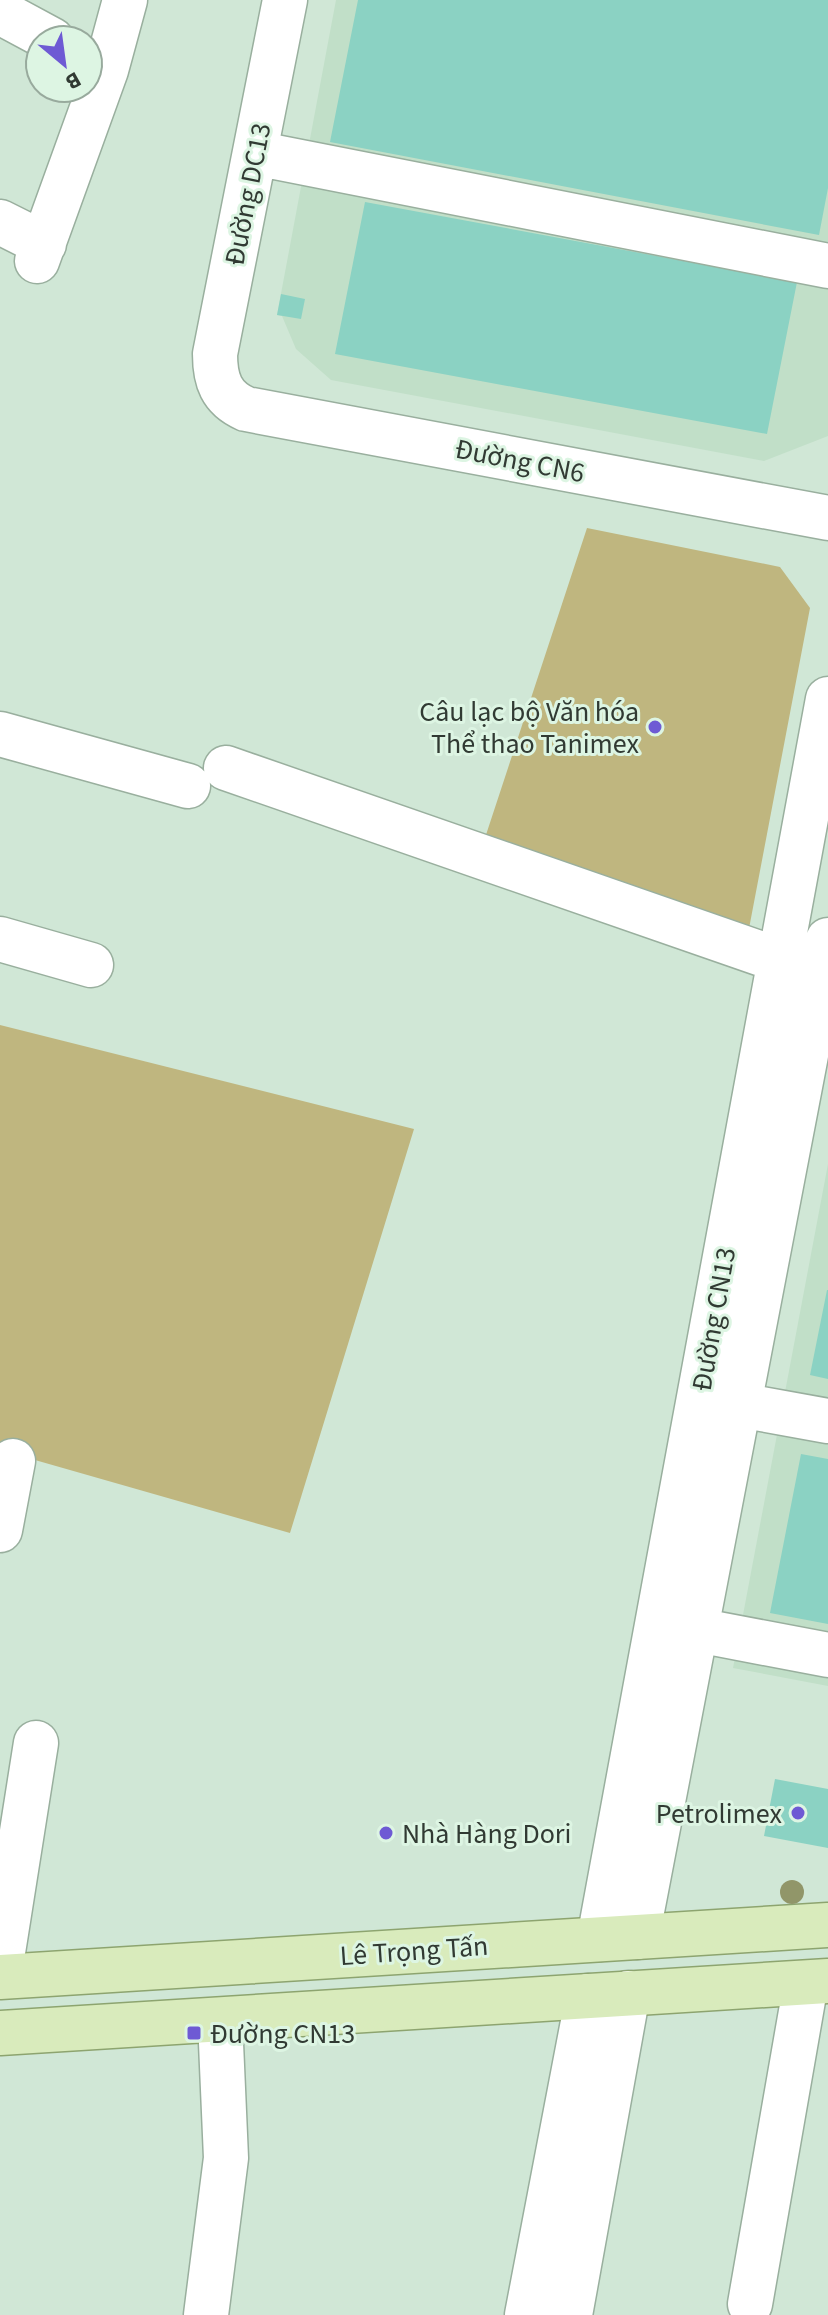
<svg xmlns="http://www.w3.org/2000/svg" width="828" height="2315" font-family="'Source Sans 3',sans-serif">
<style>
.built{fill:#c1dfc8}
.green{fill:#bfb67f}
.building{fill:#8bd2c3}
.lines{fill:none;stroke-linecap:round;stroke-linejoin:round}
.minor-casing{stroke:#99af9e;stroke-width:47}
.major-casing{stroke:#8da46f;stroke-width:47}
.minor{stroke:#fff;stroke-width:44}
.major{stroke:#d9ebbc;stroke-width:44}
.tree{fill:#919669}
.poi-dot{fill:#6e5ad4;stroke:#ddf5e3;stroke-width:3}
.labels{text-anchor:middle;stroke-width:6;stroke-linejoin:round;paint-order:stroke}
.street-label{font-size:28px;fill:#313a33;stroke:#ddf5e3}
.poi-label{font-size:28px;fill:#313a33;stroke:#ddf5e3;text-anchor:end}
</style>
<rect width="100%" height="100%" fill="#d0e7d6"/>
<!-- built -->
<path class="built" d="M336 0H828V436L764 461 331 380 296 349 282 316 277 315Z
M828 1164V1686L733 1668Z"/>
<!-- green -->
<path class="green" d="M587 528 780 567 810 608 747 939 482 847Z
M0 1025 414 1129 290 1533 0 1450Z"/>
<!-- building -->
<path class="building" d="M358 0H828V188L819 235 330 142Z
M365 202 797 282 767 434 335 354Z
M281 294 305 299 301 319 277 315Z
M827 1290H828V1379L810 1375Z
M801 1454 828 1459V1624L770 1613Z
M775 1779 828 1789V1848L764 1836Z"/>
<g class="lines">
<!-- minor casing -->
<g class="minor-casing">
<path id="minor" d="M285 0 215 354C215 380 221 398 246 409L828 518
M0 12 52 40
M255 153 828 266
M0 222 44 244
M37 261 106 70 125 0
M0 734 188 786
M226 768 779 960
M0 939 91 965
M739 1405 828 1421
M0 1530 13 1461
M697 1630 828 1655
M637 1937 828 940
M599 1939 828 699
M0 1971 36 1743
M750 2304 806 1983
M206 2315 226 2158 220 2020
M527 2315 588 1996
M570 2315 628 1993"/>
</g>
<!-- major casing -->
<g class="major-casing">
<path id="major" d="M0 1977 828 1925
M0 2033 828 1981"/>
</g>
<!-- minor -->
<use href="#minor" class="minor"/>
<!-- major -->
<use href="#major" class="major"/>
</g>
<!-- trees -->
<circle class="tree" cx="792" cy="1892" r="12"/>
<!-- markers -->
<g class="poi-dot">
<circle cx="655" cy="727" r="8"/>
<circle cx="798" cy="1813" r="8"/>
<circle cx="386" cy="1833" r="8"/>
<rect x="186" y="2025" width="16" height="16" rx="4"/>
</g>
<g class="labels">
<!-- street labels -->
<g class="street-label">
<text transform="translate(247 194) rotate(-79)" y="10">Đường DC13</text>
<text transform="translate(520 460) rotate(11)" y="10">Đường CN6</text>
<text transform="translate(713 1319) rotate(-80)" y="10">Đường CN13</text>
<text transform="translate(414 1950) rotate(-4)" y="10">Lê Trọng Tấn</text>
</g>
<!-- poi labels -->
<g class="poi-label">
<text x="639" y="721">Câu lạc bộ Văn hóa<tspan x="639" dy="32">Thể thao Tanimex</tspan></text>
<text x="782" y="1823">Petrolimex</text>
<text x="402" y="1843" text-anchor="start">Nhà Hàng Dori</text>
<text x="210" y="2043" text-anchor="start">Đường CN13</text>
</g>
</g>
<!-- north arrow -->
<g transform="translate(64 64) rotate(151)"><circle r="38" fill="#ddf5e3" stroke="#98aa9d" stroke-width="2"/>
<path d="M0-6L14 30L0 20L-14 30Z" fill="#6e5ad4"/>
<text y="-12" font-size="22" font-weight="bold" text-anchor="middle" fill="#313a33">B</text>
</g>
</svg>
